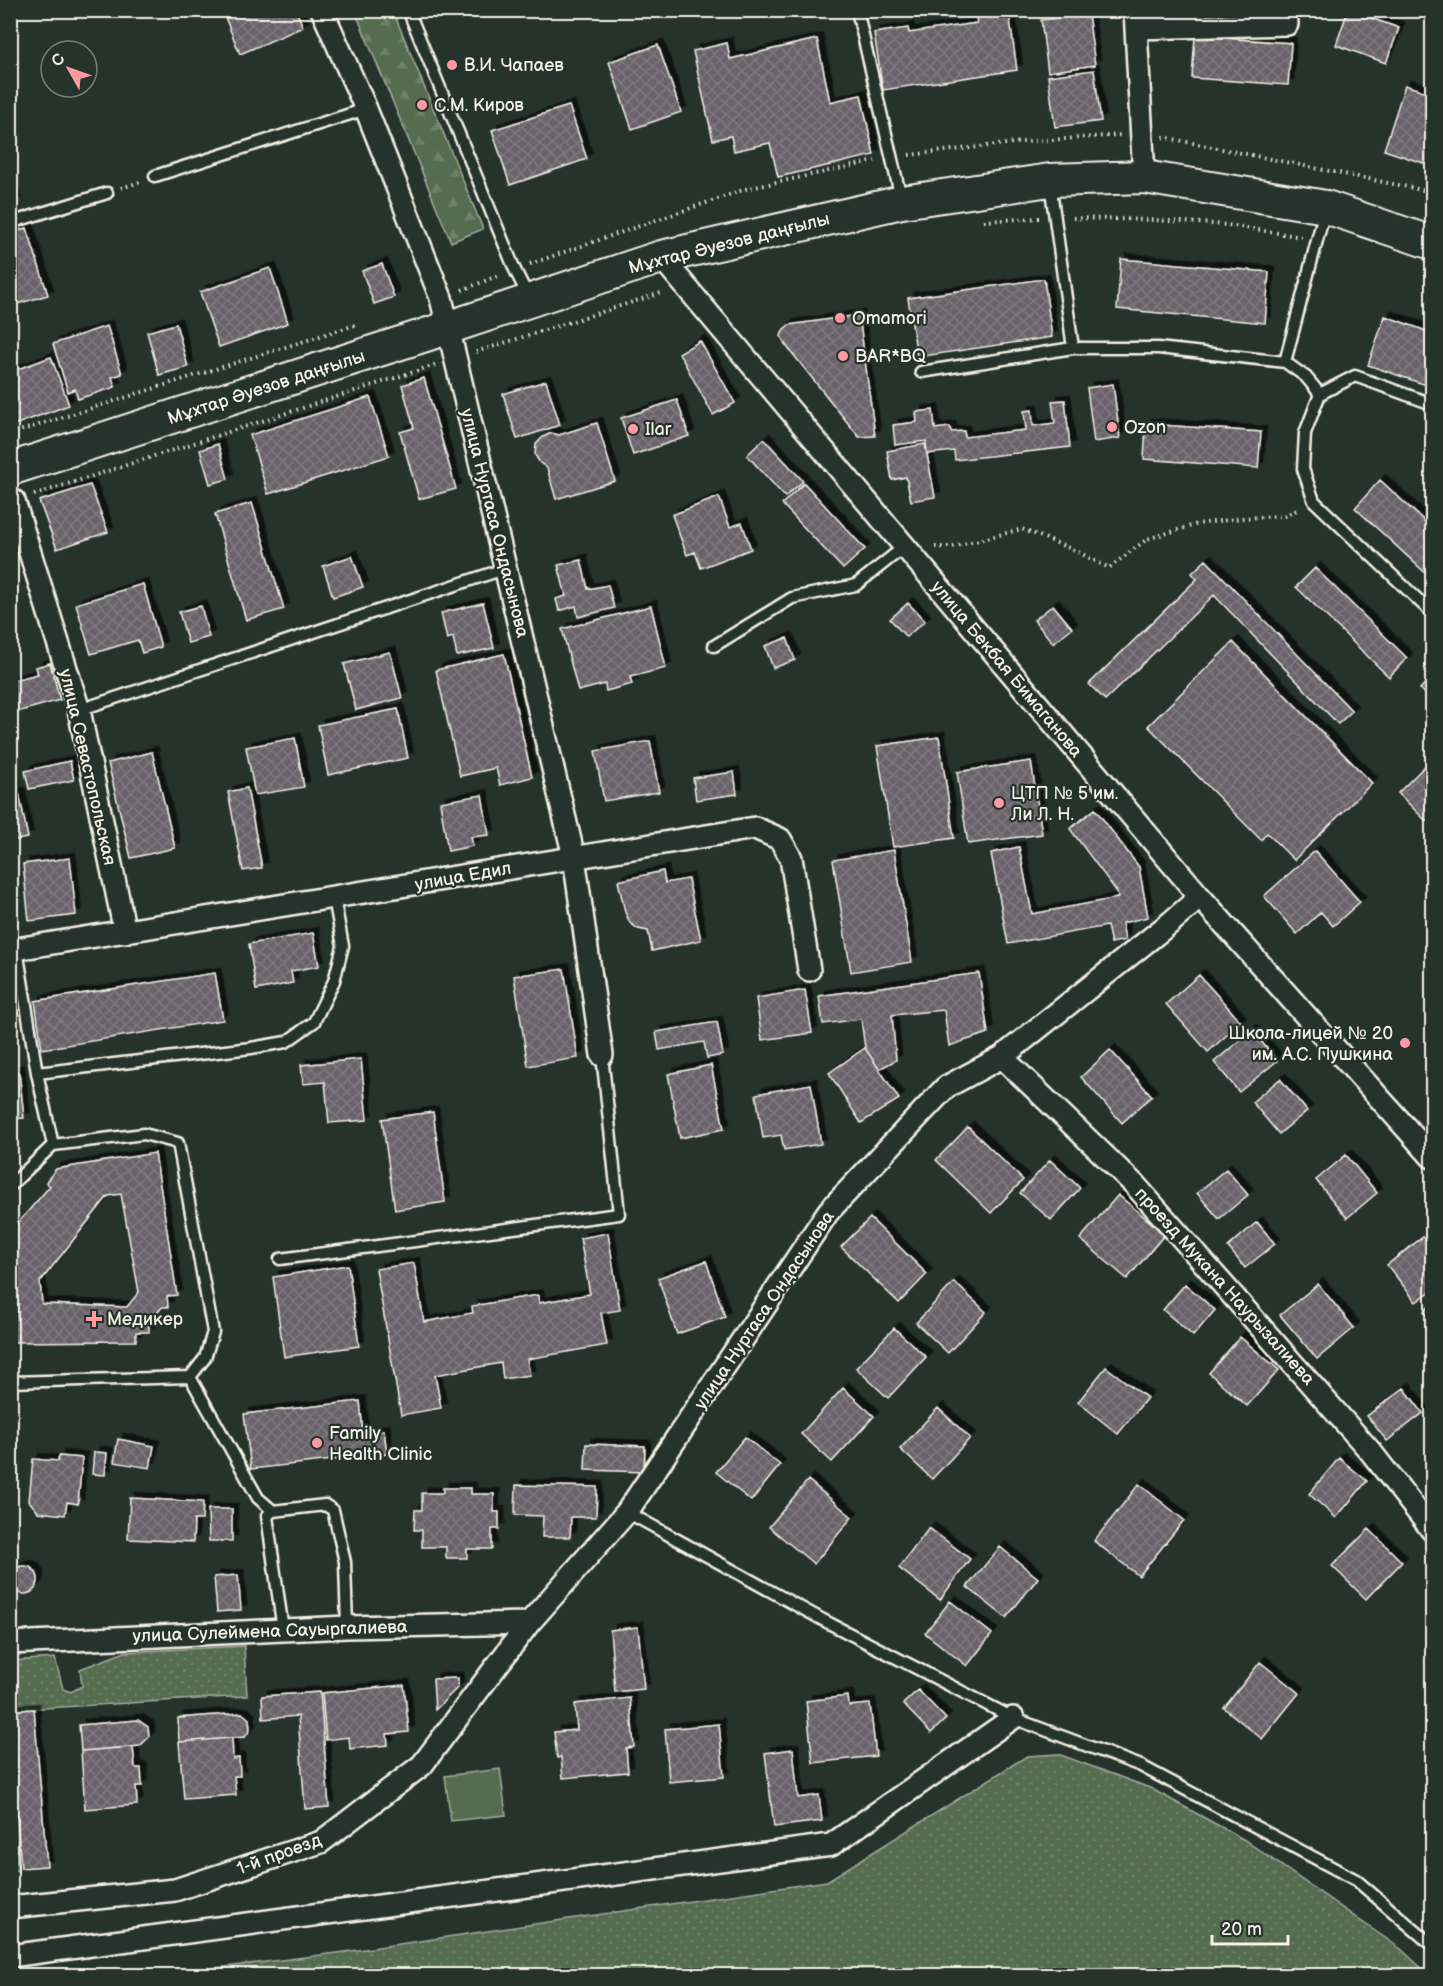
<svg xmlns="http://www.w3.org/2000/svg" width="1443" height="1986" font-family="'Balsamiq Sans',sans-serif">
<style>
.grass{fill:url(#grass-dots);stroke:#a4ae9c;stroke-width:1.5}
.forest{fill:url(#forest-firs);stroke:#a4ae9c;stroke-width:1.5}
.park{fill:#556c51;stroke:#a4ae9c;stroke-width:1.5}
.building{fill:url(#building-cross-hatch);stroke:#f4f1e8;stroke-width:1.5;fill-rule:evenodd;filter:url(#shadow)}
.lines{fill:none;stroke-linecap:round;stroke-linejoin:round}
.lane-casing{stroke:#f4f1e8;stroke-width:15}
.street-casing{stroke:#f4f1e8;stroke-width:26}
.primary-casing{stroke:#f4f1e8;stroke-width:36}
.path{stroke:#f4f1e8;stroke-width:4;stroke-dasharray:1.5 4.5;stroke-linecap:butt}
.lane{stroke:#26332d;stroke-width:10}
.street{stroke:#26332d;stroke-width:21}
.primary{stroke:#26332d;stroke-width:32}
.poi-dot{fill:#ff9aa2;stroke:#26332d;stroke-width:2}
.labels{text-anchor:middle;stroke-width:4.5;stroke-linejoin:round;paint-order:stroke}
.poi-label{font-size:18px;fill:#f4f1e8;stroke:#26332d;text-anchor:start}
.street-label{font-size:18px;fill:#f4f1e8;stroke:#26332d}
</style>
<defs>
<pattern id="grass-dots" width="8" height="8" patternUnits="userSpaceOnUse" patternTransform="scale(1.5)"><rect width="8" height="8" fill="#556c51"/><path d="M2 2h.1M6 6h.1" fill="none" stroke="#6e816a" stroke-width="1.8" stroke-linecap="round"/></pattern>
<pattern id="forest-firs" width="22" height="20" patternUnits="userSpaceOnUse" patternTransform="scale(1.5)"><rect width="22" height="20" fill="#556c51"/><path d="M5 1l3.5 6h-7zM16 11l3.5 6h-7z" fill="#6e816a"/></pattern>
<pattern id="building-cross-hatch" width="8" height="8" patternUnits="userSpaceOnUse" patternTransform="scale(1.5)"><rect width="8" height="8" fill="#69626a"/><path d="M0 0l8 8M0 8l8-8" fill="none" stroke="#7f797f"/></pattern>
<filter id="shadow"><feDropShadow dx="5.5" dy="-5.5" stdDeviation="0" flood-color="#0009"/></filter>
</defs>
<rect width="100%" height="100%" fill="#26332d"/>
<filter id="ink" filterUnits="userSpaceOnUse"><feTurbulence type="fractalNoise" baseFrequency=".0167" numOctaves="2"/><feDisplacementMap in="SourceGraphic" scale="12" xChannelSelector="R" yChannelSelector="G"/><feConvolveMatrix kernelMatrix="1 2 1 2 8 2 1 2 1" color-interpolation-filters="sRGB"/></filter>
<g filter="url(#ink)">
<!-- grass -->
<path class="grass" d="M244 1646 247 1696 11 1710V1661L55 1658 63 1689 71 1692 82 1686 80 1669 125 1652Z
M1058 1754 1150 1788 1243 1839 1401 1949 1429 1975H161L345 1952 827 1881 1027 1756Z
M11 1796 18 1870 11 1871H10Z"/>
<!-- forest -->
<path class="forest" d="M355 11H393L483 229 451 242Z"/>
<!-- park -->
<path class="park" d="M500 1769 506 1815 451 1821 445 1776Z"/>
<!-- building -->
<path class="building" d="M222 10H296L303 27 240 54Z
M510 10H528L512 16Z
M1348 10 1399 28 1386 63 1336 45Z
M1009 13 1017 70 883 90 874 33 908 28 909 33 977 23 976 17Z
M1088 14 1095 65 1048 72 1041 20Z
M1195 36 1291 43 1288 85 1192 78Z
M817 39 830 102 861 95 874 155 778 177 770 143 734 151 731 136 713 140 693 51 727 43 730 59Z
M658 45 681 112 632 129 609 62Z
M1094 70 1101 121 1055 127 1048 76Z
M1405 85 1432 94V166L1384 150Z
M569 106 587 159 510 185 492 130Z
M10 187 15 203 10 204Z
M27 228 48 295 10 306V233Z
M1121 259 1269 272 1265 323 1117 309Z
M382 264 394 297 374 304 362 271Z
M270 268 288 323 219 347 200 292Z
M1044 279 1052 337 917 357 908 298Z
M859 315 875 436 859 437 785 344 781 336 784 329 789 325Z
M1385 316 1432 333V387L1368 365Z
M176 324 188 367 159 375 147 332Z
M107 326 122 374 112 377 115 387 78 399 75 389 68 392 53 344Z
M700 341 735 403 713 415 679 353Z
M51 357 69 405 14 425 10 414V372Z
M424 378 456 489 419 499 400 432 414 428 402 385Z
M546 381 560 425 517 439 503 394Z
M1113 384 1120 438 1094 442 1087 388Z
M370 397 389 456 268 494 250 435Z
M677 400 689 436 633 455 621 418Z
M1065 400 1070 447 955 460 954 451 927 454 926 441 895 445 893 425 917 422 916 412 933 410 935 429 950 427 951 432 964 431 965 437 1026 430 1024 411 1032 410 1033 426 1055 423 1052 401Z
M597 423 615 481 556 499 547 468 540 463 535 455 536 444 543 437 551 433 559 435Z
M1146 424 1261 432 1258 468 1144 459Z
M764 439 803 481 785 497 747 455Z
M218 444 228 479 210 484 200 450Z
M925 444 935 497 911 501 906 477 892 480 887 451Z
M1380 480 1432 528V579L1355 508Z
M804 483 865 549 843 569 782 504Z
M90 485 108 532 57 549 39 501Z
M719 497 730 527 742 523 751 549 701 568 695 552 687 555 672 515Z
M252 503 284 609 246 620 215 514Z
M352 556 363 587 333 597 323 566Z
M581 560 588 589 608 585 614 608 578 617 576 606 559 611 556 599 566 596 558 565Z
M1206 560 1352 711 1338 724 1214 595 1105 700 1089 684 1197 579 1192 573Z
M1315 568 1407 658 1389 677 1296 587Z
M143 584 161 647 142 653 138 640 91 654 76 604Z
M483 603 494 648 457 656 453 637 447 639 441 613Z
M908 603 925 621 906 637 890 619Z
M1053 605 1072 628 1053 643 1034 620Z
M201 606 209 637 188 643 179 612Z
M651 606 666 668 630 677 632 684 606 691 605 684 578 691 562 629Z
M787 638 795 660 773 668 765 646Z
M1233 642 1372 783 1294 860 1267 833 1261 840 1148 726Z
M390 652 402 698 356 710 344 664Z
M504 654 532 777 500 785 496 768 460 776 436 670Z
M50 663 60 700 10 714V681L38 674 36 667Z
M1432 676V700L1420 689Z
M398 709 408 758 328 775 318 725Z
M939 737 954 838 893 847 877 746Z
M295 738 304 787 255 795 246 747Z
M650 741 659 792 604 801 595 751Z
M152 752 175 848 131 858 108 763Z
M1432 759V815L1426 821 1398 793Z
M70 761 74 780 29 789 25 771Z
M1031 761 1042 834 968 844 957 772Z
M734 772 737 794 696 800 693 778Z
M247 788 262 868 243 871 228 792Z
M19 793 28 838 10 841V794Z
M482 795 489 835 471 837 473 846 448 851 440 802Z
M1095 809 1139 867 1148 917 1122 923 1125 940 1111 943 1107 926 1008 944 991 853 1019 847 1032 914 1118 898 1117 892 1070 829Z
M894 850 912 962 851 972 833 860Z
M1315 851 1360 902 1333 926 1321 912 1297 934 1264 896Z
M70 858 76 915 29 921 23 864Z
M663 871 665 883 688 879 701 940 652 951 648 931 638 929 630 923 625 912 618 881Z
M313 933 319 966 291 971 293 983 256 990 249 944Z
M564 969 578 1058 528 1066 514 976Z
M215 973 223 1020 42 1049 35 1001Z
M979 973 988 1033 949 1046 944 1010 892 1015 896 1060 879 1069 865 1048 861 1019 823 1024 819 996Z
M1199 975 1241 1022 1208 1052 1166 1004Z
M805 990 812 1033 762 1040 756 998Z
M717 1022 723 1055 707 1058 704 1042 659 1050 656 1032Z
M1252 1030 1277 1061 1239 1092 1214 1062Z
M865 1048 899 1099 861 1123 829 1073Z
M1110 1050 1152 1096 1122 1123 1081 1077Z
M361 1059 367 1120 329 1123 325 1082 303 1084 301 1065Z
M711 1065 724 1129 680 1138 668 1074Z
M19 1071 24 1118 10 1119V1072Z
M1280 1079 1307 1111 1279 1134 1252 1102Z
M811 1084 821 1144 784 1150 781 1135 763 1138 756 1094Z
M433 1112 445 1202 395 1210 382 1119Z
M968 1127 1023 1180 991 1213 936 1160Z
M155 1153 177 1295 167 1296 168 1307H162L149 1323V1332H136V1341L10 1342V1232L50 1186 46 1182 56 1169ZM121 1194 139 1292 127 1307 42 1304 40 1282 108 1196Z
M1346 1155 1377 1193 1347 1218 1316 1180Z
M1050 1160 1080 1188 1051 1220 1020 1193Z
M1226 1169 1248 1195 1219 1219 1197 1193Z
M1118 1195 1165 1234 1127 1279 1080 1239Z
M870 1218 927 1274 899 1303 841 1247Z
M1257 1222 1275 1244 1245 1268 1228 1247Z
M608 1233 620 1310 601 1313 607 1345 527 1359 530 1375 503 1379 501 1363 435 1375 441 1408 401 1415 376 1269 414 1263 424 1322 473 1313 472 1306 538 1295 539 1303 590 1294 580 1238Z
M1428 1233 1432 1238V1290L1416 1302 1387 1265Z
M706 1261 725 1317 677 1334 658 1278Z
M348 1265 359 1346 284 1357 273 1277Z
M954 1282 986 1312 948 1353 916 1323Z
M1185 1284 1215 1310 1193 1336 1163 1310Z
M1318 1284 1354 1328 1317 1359 1280 1315Z
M1432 1304V1322L1424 1311Z
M894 1328 926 1357 888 1398 856 1368Z
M1240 1337 1279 1370 1247 1406 1209 1373Z
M1106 1367 1147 1398 1118 1434 1078 1402Z
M843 1388 874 1416 832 1462 801 1434Z
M1404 1388 1423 1413 1387 1441 1367 1416Z
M360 1401 363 1433 384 1430 387 1454 251 1469 244 1414Z
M938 1408 970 1438 932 1479 900 1449Z
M745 1437 780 1465 751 1501 716 1472Z
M118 1439 154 1446 150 1468 114 1462Z
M586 1444 645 1446 644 1472 585 1470Z
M94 1452 107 1453 105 1475 92 1474Z
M59 1456 82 1458 78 1504 67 1502 65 1515 38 1512 29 1501 33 1459 58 1461Z
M1339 1458 1367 1481 1336 1518 1309 1494Z
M808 1480 852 1517 814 1564 769 1527Z
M1139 1484 1184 1520 1139 1576 1094 1541Z
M516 1485 597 1487 596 1517H571L570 1537H542L543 1516 515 1515Z
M443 1488H471V1494H494V1512H499V1529H492V1549H467V1558H446V1547H422V1530H414L415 1510H422V1493H443Z
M130 1498 203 1502 202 1520H194L193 1542 128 1539Z
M208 1509H232V1541H209Z
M929 1528 970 1559 940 1600 899 1568Z
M1369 1529 1402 1562 1366 1599 1332 1566Z
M1000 1547 1038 1578 1006 1618 967 1587Z
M10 1580a14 14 0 1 1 28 0a14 14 0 1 1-28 0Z
M238 1575 241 1610 217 1612 214 1577Z
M950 1601 992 1634 967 1666 925 1633Z
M638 1627 644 1689 615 1692 610 1630Z
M1260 1662 1299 1693 1262 1739 1224 1708Z
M458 1678V1687L435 1710 433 1679Z
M404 1685 409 1732 387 1734 388 1745 350 1749 349 1737 326 1740 322 1693Z
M918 1690 946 1719 931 1733 903 1704Z
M320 1692 329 1807 305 1809 298 1716 263 1719 262 1696Z
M848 1696 849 1706 870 1704 876 1756 813 1763 806 1701Z
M630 1698 634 1747 626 1748 628 1772 563 1778 561 1757 557 1758 554 1732 577 1730 575 1704Z
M34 1709 47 1866 21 1868 10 1735V1711Z
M242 1713 249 1719 250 1730 245 1737 179 1742 178 1718Z
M138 1720 148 1727 149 1737 140 1746 81 1751 79 1725Z
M719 1724 724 1777 669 1782 665 1729Z
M232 1738 233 1759 239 1758 240 1776H234L236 1795 184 1799 179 1742Z
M133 1747 135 1768H141L142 1786H136L137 1805 85 1809 81 1751Z
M793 1749 798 1798 819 1795 822 1821 774 1827 765 1753Z"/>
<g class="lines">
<!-- lane casing -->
<g class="lane-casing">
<path id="lane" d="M408 10 515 270 529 298
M857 10 901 198
M155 176 366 109
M1050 183 1073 348H1158L1285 362 1306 377 1320 394 1305 433 1303 469 1314 501 1432 613
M10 223 107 193
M1285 362 1325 210
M921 372 1073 348
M1320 394 1355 376 1432 404
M714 646 792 598 856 585 904 547
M79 710 507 568
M17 949 37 1073 251 1048 286 1042 314 1022 334 981 343 946 334 898
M37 1073 53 1145
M10 1186 53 1145 144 1134 178 1143 213 1332 205 1358 190 1377 10 1382
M280 1259 619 1214 602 1055
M190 1377 258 1498 273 1511 325 1505 333 1510 345 1562 347 1627
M273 1511 267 1516 283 1630
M627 1512 823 1620 1013 1718 1141 1766 1356 1880 1432 1945"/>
</g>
<!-- street casing -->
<g class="street-casing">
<path id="street" d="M322 10 366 109 441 298 574 857 602 1055
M1135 10 1144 177
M1136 28 1287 24 1286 10
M661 257 1200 897 1432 1157
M14 501 79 710 125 932
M10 950 755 828 780 839 791 858 809 970
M1002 1057 1135 1185 1371 1452 1432 1530
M10 1643 347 1627 529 1623
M10 1907 175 1890 321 1842 422 1765 529 1623 627 1512 828 1212 946 1087 1002 1057 1170 923 1200 897
M10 1956 831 1845 1013 1718"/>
</g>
<!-- primary casing -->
<g class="primary-casing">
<path id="primary" d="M10 469 447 328 661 257 902 202 1050 180 1144 177 1326 207 1432 243"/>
</g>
<!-- path -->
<path class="path" d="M1163 137 1432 192
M909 155 1023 142 1120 135
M121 188 140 182
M1073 218 1154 220 1228 225 1302 237
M984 221 1039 218
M530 264 746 189 875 161
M462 290 500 275
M476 352 661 293
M10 434 355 325
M34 495 435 365
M935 547H952L1022 529 1074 550 1109 568 1147 539 1198 524 1242 518 1284 516 1299 509"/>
<!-- lane -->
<use href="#lane" class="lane"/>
<!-- street -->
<use href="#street" class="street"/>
<!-- primary -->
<use href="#primary" class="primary"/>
</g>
</g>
<!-- markers -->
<g class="poi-dot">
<circle cx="452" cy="65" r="6"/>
<circle cx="422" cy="105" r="6"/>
<circle cx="840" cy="318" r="6"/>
<circle cx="843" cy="356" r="6"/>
<circle cx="1112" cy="427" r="6"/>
<circle cx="633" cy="429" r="6"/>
<circle cx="999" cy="803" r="6"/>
<circle cx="1405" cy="1043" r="6"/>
<path d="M91 1310h6v6h6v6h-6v6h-6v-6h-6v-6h6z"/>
<circle cx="317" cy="1443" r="6"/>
</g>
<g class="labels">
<!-- poi labels -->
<g class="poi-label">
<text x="464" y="71">В.И. Чапаев</text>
<text x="434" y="111">С.М. Киров</text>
<text x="852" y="324">Omamori</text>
<text x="855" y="362">BAR*BQ</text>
<text x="1124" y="433">Ozon</text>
<text x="645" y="435">Ilar</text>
<text x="1011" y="799">ЦТП № 5 им.<tspan x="1011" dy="21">Ли Л. Н.</tspan></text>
<text x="1393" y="1039" text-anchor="end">Школа-лицей № 20<tspan x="1393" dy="21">им. А.С. Пушкина</tspan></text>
<text x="107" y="1325">Медикер</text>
<text x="329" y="1439">Family<tspan x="329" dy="21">Health Clinic</tspan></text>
</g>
<!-- street labels -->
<g class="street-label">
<text transform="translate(729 243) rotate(-14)" y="6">Мұхтар Әуезов даңғылы</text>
<text transform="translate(266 387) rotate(-18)" y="6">Мұхтар Әуезов даңғылы</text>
<text transform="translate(495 523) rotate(76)" y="6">улица Нуртаса Ондасынова</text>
<text transform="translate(1007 669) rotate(50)" y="6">улица Бекбая Бимаганова</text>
<text transform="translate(88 767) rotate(77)" y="6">улица Севастопольская</text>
<text transform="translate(463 876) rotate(-10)" y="6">улица Едил</text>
<text transform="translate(1225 1286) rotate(48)" y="6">проезд Мукана Наурызалиева</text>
<text transform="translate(764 1310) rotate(-56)" y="6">улица Нуртаса Ондасынова</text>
<text transform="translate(270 1631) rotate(-2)" y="6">улица Сулеймена Сауыргалиева</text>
<text transform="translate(279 1854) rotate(-20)" y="6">1-й проезд</text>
</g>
</g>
<!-- margin -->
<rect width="1443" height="1986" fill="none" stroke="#26332d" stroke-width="36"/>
<rect x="18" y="18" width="1407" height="1950" fill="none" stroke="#f4f1e8" stroke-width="2" filter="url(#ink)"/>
<!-- north arrow -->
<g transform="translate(69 69) rotate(310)"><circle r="28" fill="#26332d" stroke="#787f78" stroke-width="1.5"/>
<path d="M0-4.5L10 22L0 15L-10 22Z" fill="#ff9aa2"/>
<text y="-9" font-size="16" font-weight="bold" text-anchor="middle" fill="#f4f1e8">С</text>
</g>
<!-- scale -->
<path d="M1212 1935v9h76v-9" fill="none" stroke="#f4f1e8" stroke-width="3"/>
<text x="1221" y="1935" font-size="18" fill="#f4f1e8" stroke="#26332d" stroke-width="4.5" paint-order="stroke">20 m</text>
</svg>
